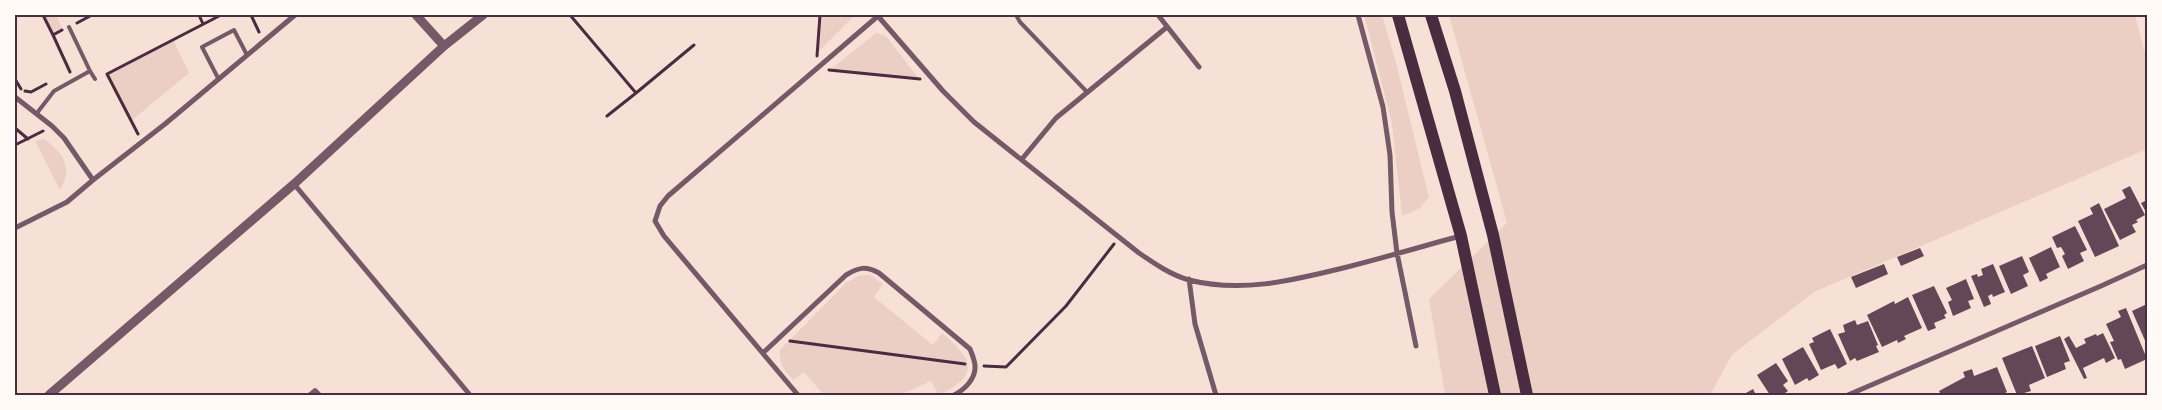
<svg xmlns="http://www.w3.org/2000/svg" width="2162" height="410" font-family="'Golos Text',sans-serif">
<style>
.green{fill:#ebcfc5}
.building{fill:#644757}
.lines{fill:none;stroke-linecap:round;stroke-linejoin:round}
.path{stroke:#4a2c40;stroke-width:3}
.service{stroke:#755966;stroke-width:4}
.minor{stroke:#755966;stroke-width:5}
.tertiary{stroke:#755966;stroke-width:9}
.trunk{stroke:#4a2c40;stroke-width:12}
.neatline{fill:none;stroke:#4a2c40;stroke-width:2}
</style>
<rect width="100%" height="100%" fill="#f7e1d7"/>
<!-- green -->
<path class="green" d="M43 15H56L63 30 53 35Z
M820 15H855L817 53Z
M1364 15H1382L1395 59 1429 197 1420 208 1402 216 1392 123Z
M1449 15H2135L2147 61V149L1814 292 1732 355 1710 395H1445L1429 299 1507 223Z
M876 33 886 36 919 79 830 70Z
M173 39 189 73 131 121 107 74Z
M44 139C64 153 73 168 60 190L35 141Z
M870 275 883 284 874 297 933 345 942 333C973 359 981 375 939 395L931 381 900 395H824L804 372 793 380C784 370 779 364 780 350L846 283 858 276Z"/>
<!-- building -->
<path class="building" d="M2130 186 2145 215 2136 220 2138 222 2132 225 2136 232 2120 240 2104 209 2126 198 2122 190Z
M2147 200V214L2141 203Z
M2099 203 2119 246 2095 257 2078 221 2093 214 2090 208Z
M2075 226 2087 250 2080 253 2084 261 2068 269 2062 256 2065 254 2061 247 2057 248 2052 237Z
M2051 247 2060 267 2046 274 2048 278 2040 282 2029 258Z
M1920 248 1924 256 1901 266 1897 257Z
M2022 256 2029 272 2023 275 2028 286 2011 294 1999 266Z
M1884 264 1888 274 1856 288 1851 277Z
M1993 264 2005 292 1993 297 1992 294 1988 296 1991 304 1984 307 1971 276 1977 274 1978 277 1983 275 1981 269Z
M1966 279 1974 299 1968 301 1971 308 1953 316 1948 302 1952 300 1946 288Z
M1934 286 1947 313 1944 315 1946 318 1934 323 1936 328 1928 331 1912 295Z
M1908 297 1922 328 1904 336 1906 339 1898 343 1897 340 1882 347 1867 315 1894 301 1895 304Z
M2147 304V345L2132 311Z
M2126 308 2147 359 2125 369 2121 359 2118 360 2110 342 2114 341 2106 324 2121 317 2118 311Z
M1855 320 1857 325 1868 321 1878 345 1876 346 1879 352 1857 361 1855 358 1850 361 1838 334 1845 332 1843 325Z
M1830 329 1847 364 1838 369 1835 364 1821 370 1809 344 1814 342 1812 338Z
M2103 333 2115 358 2106 363 2104 358 2083 368 2087 378 2084 379 2064 339 2069 336 2076 348 2086 343 2084 339 2096 334 2097 336Z
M2060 336 2070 361 2064 363 2066 369 2047 377 2035 346Z
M2032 346 2045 378 2029 385 2031 391 2017 395 2002 358Z
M1803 347 1819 375 1809 381 1807 378 1795 385 1782 359Z
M1776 363 1788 381 1783 385 1788 391 1782 395H1770L1757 375Z
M1997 367 2007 392 2001 395H1941L1939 391 1965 377 1963 372 1972 369 1974 376Z
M1753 389 1756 395H1747L1746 393Z"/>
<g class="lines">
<!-- path -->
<path class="path" d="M43 15 53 35 62 30
M199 15 203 24
M251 15 259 32
M570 15 636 93 607 116
M77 23 92 15
M53 35 70 72
M817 56 820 15
M829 70 920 79
M15 79 21 89
M25 91 31 92 46 84
M636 93 694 45
M15 128 28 139
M138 134 107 74 221 15
M15 145 43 131
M790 341 965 364
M984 366 1006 367 1066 306 1114 244"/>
<!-- service -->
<path class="service" d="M1016 15 1020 22 1087 92
M69 27 90 71
M218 78 202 47 234 30 247 55
M37 113 54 91 90 71 95 79
M309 395 315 390 320 395"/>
<!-- minor -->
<path class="minor" d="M877 15 943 91 974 122 1139 253C1155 264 1171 275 1189 280 1240 293 1290 281 1339 269 1380 259 1420 247 1460 236
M1158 15 1199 67
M1358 15 1383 107 1390 155 1392 212 1397 253 1416 346
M15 97 52 126 64 138 93 180 165 124 295 15
M1022 159 1056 118 1167 27
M294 184 470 395
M15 228 67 202 93 180
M1189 279 1195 324 1216 395
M763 353 846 275C859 267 866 266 879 273L970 349C972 354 975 361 975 366 976 379 964 390 954 395
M798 395 664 236 655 221 660 206 668 196 878 16
M1848 395 2101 286 2147 265"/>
<!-- tertiary -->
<path class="tertiary" d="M416 15 444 46
M49 395 294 184 444 46 483 15"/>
<!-- trunk -->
<path class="trunk" d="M1398 15 1461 236 1495 395
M1431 15 1455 91 1493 235 1527 395"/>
</g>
<!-- border -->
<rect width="2162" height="410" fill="none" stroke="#fffaf5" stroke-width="32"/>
<rect x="16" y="16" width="2130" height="378" class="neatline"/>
</svg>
